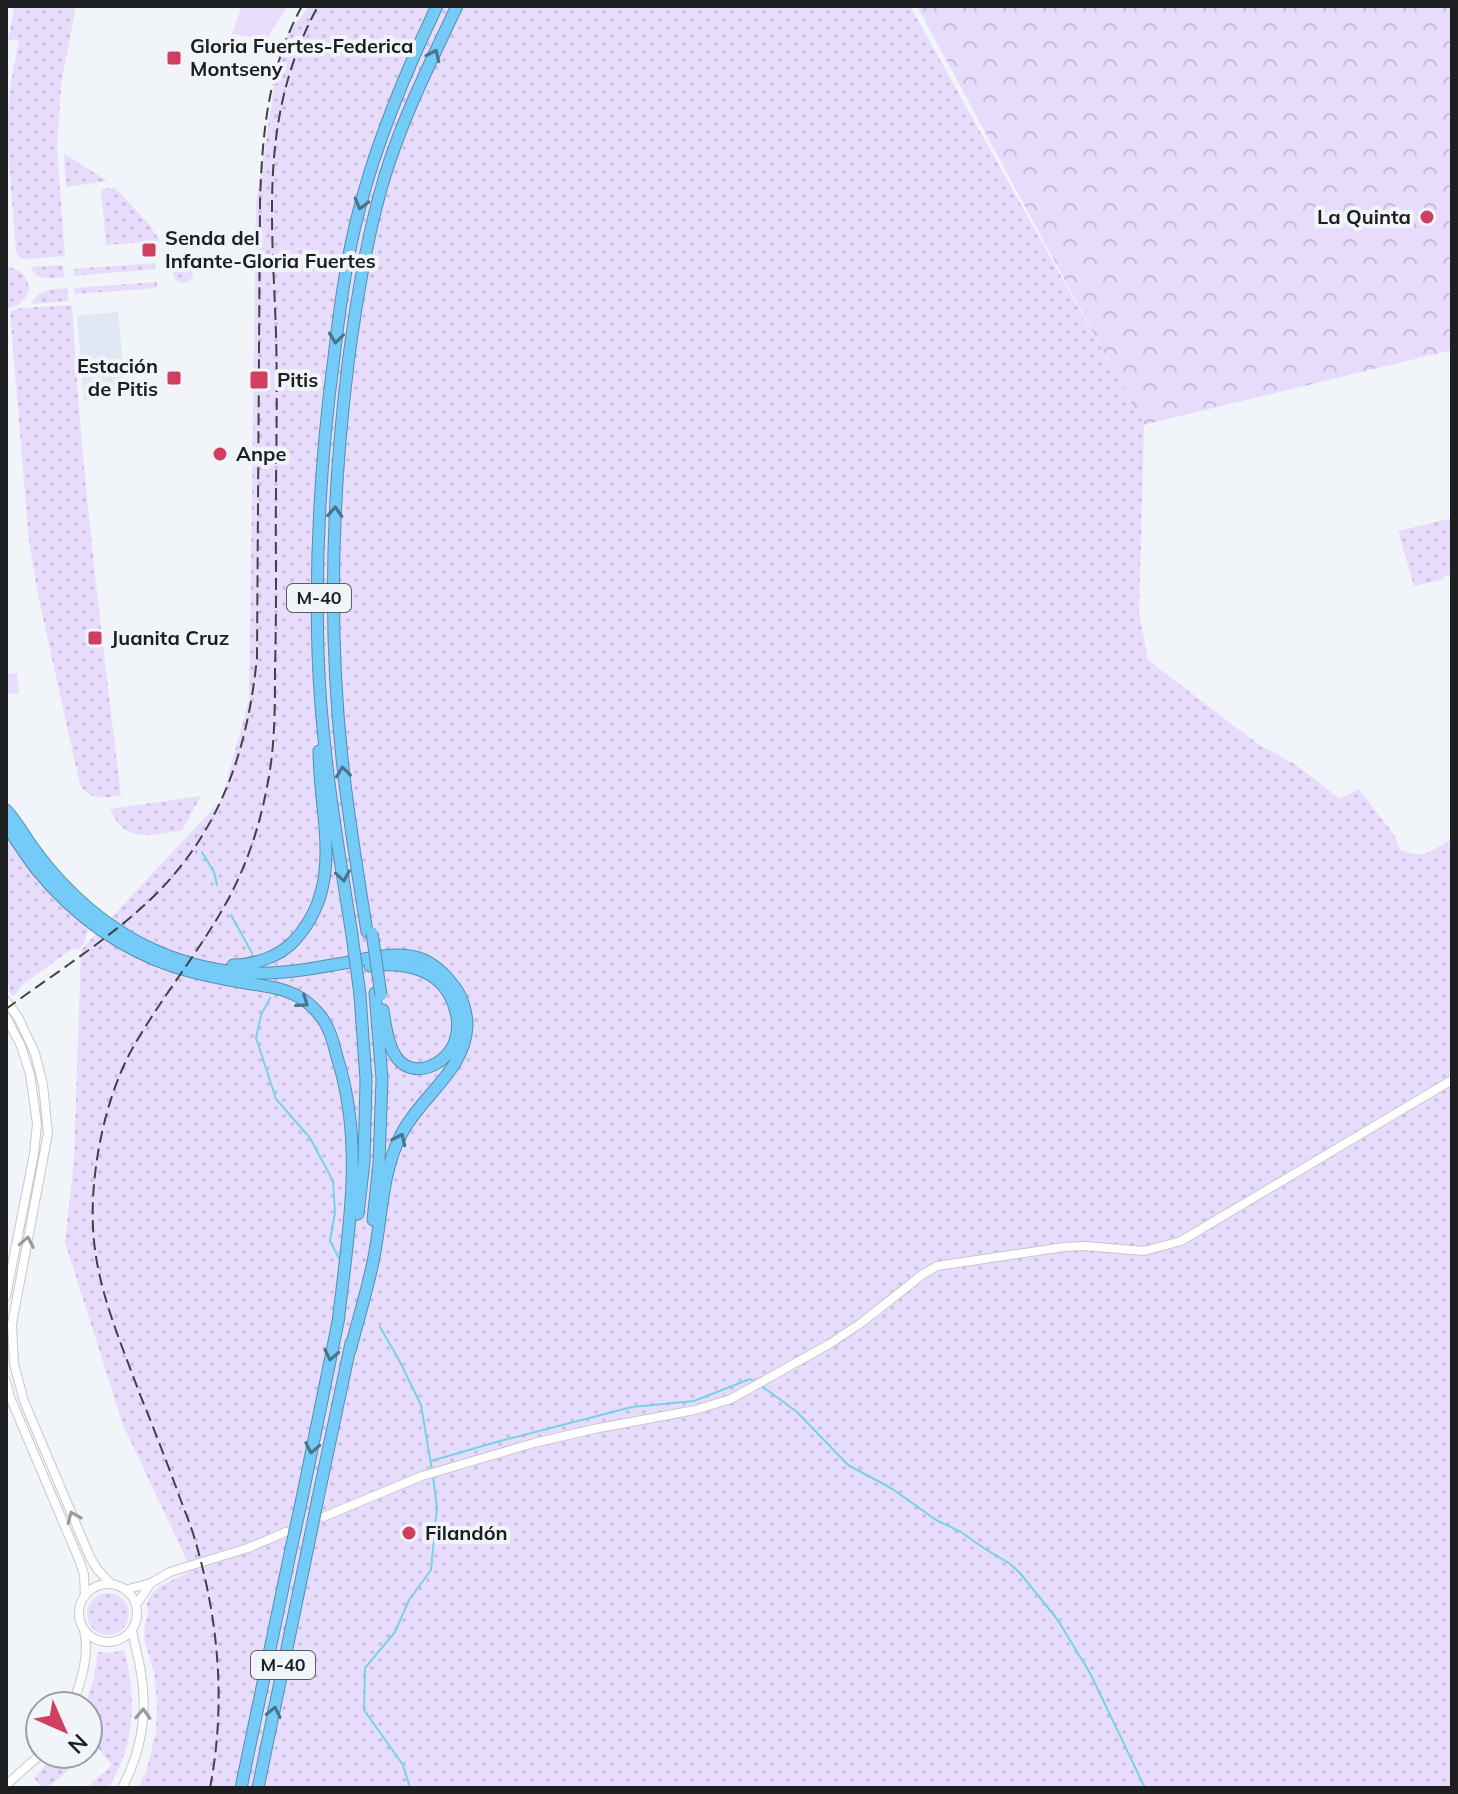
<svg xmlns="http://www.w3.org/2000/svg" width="1458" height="1794" font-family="Mulish,sans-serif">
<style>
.built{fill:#e0e8f3}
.grass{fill:#e8dcfd}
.forest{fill:url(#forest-crowns)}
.park{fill:url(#park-dots)}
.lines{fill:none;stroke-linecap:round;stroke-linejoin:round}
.stream{stroke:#74d4e5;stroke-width:2}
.minor-casing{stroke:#c5c8cd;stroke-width:10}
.highway-casing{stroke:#568eac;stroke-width:13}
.minor{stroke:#fff;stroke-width:8}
.highway{stroke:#75cbf8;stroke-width:11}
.rail{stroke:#404244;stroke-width:2;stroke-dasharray:12 6;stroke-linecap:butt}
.highway-bridge-casing{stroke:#568eac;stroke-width:13;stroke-linecap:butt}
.highway-bridge{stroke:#75cbf8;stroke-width:11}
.oneway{stroke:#49748c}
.oneway2{stroke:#999a9b}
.poi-dot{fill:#cf3f5f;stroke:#f1f4f9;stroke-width:3}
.labels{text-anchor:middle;stroke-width:8;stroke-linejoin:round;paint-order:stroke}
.shield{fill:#f1f4f9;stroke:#5d5e61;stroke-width:2}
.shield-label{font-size:18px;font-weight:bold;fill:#1d1e20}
.poi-label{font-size:20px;font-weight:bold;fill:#1d1e20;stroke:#f1f4f9;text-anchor:start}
</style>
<defs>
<pattern id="forest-crowns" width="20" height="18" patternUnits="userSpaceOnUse" patternTransform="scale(2)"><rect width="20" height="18" fill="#e8dcfd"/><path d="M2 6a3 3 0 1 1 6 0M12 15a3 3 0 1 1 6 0" fill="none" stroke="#c7bcd9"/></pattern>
<pattern id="park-dots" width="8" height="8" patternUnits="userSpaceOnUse" patternTransform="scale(2)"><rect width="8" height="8" fill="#e8dcfd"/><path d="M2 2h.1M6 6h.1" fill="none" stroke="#c7bcd9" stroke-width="1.8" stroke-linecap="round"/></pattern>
</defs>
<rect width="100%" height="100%" fill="#f1f4f9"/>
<!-- built -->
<path class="built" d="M118 312 126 396 84 400 77 316Z"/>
<!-- grass -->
<path class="grass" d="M242 6H288L266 40 232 34Z
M17 673 19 693 6 694V674Z"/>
<!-- forest -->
<path class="forest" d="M917 6H1452V350L1143 425Z"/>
<!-- park -->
<path class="park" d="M15 6H76L61 84 57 149 65 256 26 259 20 258 16 251 7 138V120L11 82 19 40H8Z
M309 6H910L1144 425 1139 613 1148 660 1234 726 1258 744 1296 765 1340 799 1359 789 1395 836 1400 850C1427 860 1429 851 1452 839V1788H138L147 1769 156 1732 157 1702 154 1672 144 1640 145 1624 148 1615 147 1604 150 1596 160 1586 191 1571V1569L123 1425 65 1242 74 1160 81 950 222 799 249 700 256 203 281 43Z
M64 153 107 181 66 187Z
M115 188 148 223 160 241 106 245 101 189Z
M173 273a10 10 0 1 1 20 0a10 10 0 1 1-20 0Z
M155 263V269L74 276 73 269Z
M63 265 64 277C50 278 37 282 31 267Z
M6 267C19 268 26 274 29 287 27 300 19 307 6 308Z
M157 282V288L75 294 74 288Z
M67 288 68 301 32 304C37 288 53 290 67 288Z
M72 305C81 469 101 632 121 795 103 798 91 801 80 785L38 595 29 541 10 312 21 308Z
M1452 518V575L1445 576 1441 580 1414 586 1398 531Z
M201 796 182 830C162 833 136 842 120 825 116 821 113 814 110 809Z
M6 834C32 874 54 901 92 931L87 932 84 944 78 950 73 948 22 985 15 995 11 996C8 988 9 980 6 972Z
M87 1614a21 21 0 1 1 42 0a21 21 0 1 1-42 0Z
M124 1650C137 1701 135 1742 109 1788H86L112 1765 96 1746 88 1753V1706H85L94 1677 98 1652 110 1653Z
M56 1754H87L47 1788H43L34 1778Z"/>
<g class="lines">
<!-- stream -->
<path class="stream" d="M1373 6V7
M202 852 214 872 217 885
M231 915 252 953
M270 998 261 1015 256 1038 276 1099 310 1138 333 1181 335 1212 330 1241 340 1260
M380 1327 399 1360 421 1405 432 1470
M763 1387 797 1412 848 1465 891 1488 936 1520 961 1532 985 1549 1009 1563 1020 1573 1057 1619 1090 1673 1145 1788
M431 1461 500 1441 632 1407 694 1401 750 1379 753 1381
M410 1788 403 1765 364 1710 365 1668 395 1632 409 1600 431 1570 437 1507 433 1476"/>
<!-- minor casing -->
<g class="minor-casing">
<path id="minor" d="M6 1001 18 1017 35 1053 43 1085 48 1133 12 1324 14 1364 24 1401 90 1557 97 1569 111 1584
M6 1017 21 1046 30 1074 37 1124 34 1154 6 1296
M6 1381 10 1397 80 1562 84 1575 85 1596
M323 1517 422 1476 534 1443 594 1429 695 1410 731 1399 831 1343 861 1323 922 1275 937 1266 1064 1247 1085 1246 1144 1251 1181 1241 1452 1080
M79 1613a29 29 0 1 1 58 0a29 29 0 1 1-58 0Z
M125 1590 151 1583 170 1572 186 1567 248 1548 286 1532
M136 1605 151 1583
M72 1706C81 1682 90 1655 84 1630
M6 1785 41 1754
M122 1788C141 1752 148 1713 141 1673 139 1658 134 1644 132 1630"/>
</g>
<!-- highway casing -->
<g class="highway-casing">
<path id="highway" d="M6 810C17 821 24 836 34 849 66 893 104 927 154 950 185 964 219 972 253 973 282 974 310 969 338 964 364 960 396 949 422 959 434 964 446 975 454 986 462 996 467 1012 467 1026 465 1071 421 1096 402 1133 382 1170 382 1216 374 1257 368 1288 358 1320 350 1351
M6 825C16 840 26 856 37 870 74 915 120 949 175 967 198 974 222 979 246 983 264 986 284 988 299 997 306 1001 313 1007 318 1013 329 1025 333 1041 337 1057 365 1144 348 1234 338 1323
M367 932C358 874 348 816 342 758 328 627 332 494 348 364 356 302 366 239 384 179 402 119 430 63 457 6
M352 935C337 841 321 747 318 653 315 554 321 455 334 357 340 306 347 253 361 203 379 135 407 69 437 6
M233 965C254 965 279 957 294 941 346 885 319 817 319 751
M370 966C406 961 445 970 455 1009 459 1021 458 1035 453 1046 443 1066 413 1079 397 1058 388 1046 385 1025 383 1010
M358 1214 364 1162 366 1080 360 995
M373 1220 379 1163 382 1079 375 993
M318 1498 351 1343
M300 1508 339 1317
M241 1788 291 1549
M258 1788 309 1542"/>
</g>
<!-- minor -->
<use href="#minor" class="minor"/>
<!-- highway -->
<use href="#highway" class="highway"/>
<!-- rail -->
<path class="rail" d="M6 1009C55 973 108 940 152 898 220 832 248 750 257 657L260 203C262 134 268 68 302 6
M210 1788C226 1705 219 1621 195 1540 190 1522 182 1505 176 1487 164 1455 152 1424 139 1392 121 1343 99 1293 94 1241 88 1182 103 1103 131 1051 161 997 202 949 231 894 251 855 263 814 270 770 275 737 275 702 275 668 276 634 276 600 276 566 275 488 278 411 276 333 272 215 259 115 318 6"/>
<!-- highway-bridge casing -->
<g class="highway-bridge-casing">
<path id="highway-bridge" d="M372 933 381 995
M352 935 360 995
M309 1542 318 1498
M291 1549 300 1508"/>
</g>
<!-- highway-bridge -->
<use href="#highway-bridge" class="highway-bridge"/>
</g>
<!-- one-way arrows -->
<defs><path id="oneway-chevron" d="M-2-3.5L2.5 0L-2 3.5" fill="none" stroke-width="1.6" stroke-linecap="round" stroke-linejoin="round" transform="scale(2)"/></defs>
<g class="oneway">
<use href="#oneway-chevron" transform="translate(434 55) rotate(-65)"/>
<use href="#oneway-chevron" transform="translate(361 204) rotate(105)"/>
<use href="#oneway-chevron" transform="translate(336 338) rotate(97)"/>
<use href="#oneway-chevron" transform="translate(335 512) rotate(-87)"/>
<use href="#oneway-chevron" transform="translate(343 772) rotate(-97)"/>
<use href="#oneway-chevron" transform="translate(343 876) rotate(81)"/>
<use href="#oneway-chevron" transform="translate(303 1002) rotate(35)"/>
<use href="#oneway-chevron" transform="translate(400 1139) rotate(-65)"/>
<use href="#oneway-chevron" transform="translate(331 1355) rotate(102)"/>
<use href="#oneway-chevron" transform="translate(312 1448) rotate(101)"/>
<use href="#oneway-chevron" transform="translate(274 1712) rotate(-78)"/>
</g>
<g class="oneway2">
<use href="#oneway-chevron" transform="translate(27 1242) rotate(-79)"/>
<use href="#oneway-chevron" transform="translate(73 1517) rotate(-113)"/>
<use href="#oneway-chevron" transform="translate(143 1714) rotate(-88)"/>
</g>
<!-- markers -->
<g class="poi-dot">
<rect x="166" y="50" width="16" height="16" rx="4"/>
<circle cx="1427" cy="217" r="8"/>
<rect x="141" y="242" width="16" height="16" rx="4"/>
<rect x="166" y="370" width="16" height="16" rx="4"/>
<rect x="249" y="370" width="20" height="20" rx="4"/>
<circle cx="220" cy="454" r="8"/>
<rect x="87" y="630" width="16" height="16" rx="4"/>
<circle cx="409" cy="1533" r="8"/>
</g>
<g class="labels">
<!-- shield labels -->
<g class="shield">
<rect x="287" y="584" width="64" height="28" rx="6"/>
<rect x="251" y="1651" width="64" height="28" rx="6"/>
</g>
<g class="shield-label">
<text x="319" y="604">M-40</text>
<text x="283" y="1671">M-40</text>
</g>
<!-- poi labels -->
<g class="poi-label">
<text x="190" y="53">Gloria Fuertes-Federica<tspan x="190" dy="23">Montseny</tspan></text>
<text x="1411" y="224" text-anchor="end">La Quinta</text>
<text x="165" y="245">Senda del<tspan x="165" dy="23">Infante-Gloria Fuertes</tspan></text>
<text x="158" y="373" text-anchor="end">Estación<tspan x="158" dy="23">de Pitis</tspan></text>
<text x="277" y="387">Pitis</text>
<text x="236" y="461">Anpe</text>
<text x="111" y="645">Juanita Cruz</text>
<text x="425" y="1540">Filandón</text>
</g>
</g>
<!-- border -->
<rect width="1458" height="1794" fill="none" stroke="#1d1e20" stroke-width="16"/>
<!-- north arrow -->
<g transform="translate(64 1730) rotate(135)"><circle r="38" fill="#f1f4f9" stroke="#9c9ea2" stroke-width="2"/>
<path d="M0-6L14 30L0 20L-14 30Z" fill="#cf3f5f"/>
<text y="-12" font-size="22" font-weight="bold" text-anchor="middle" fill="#1d1e20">N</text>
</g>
</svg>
